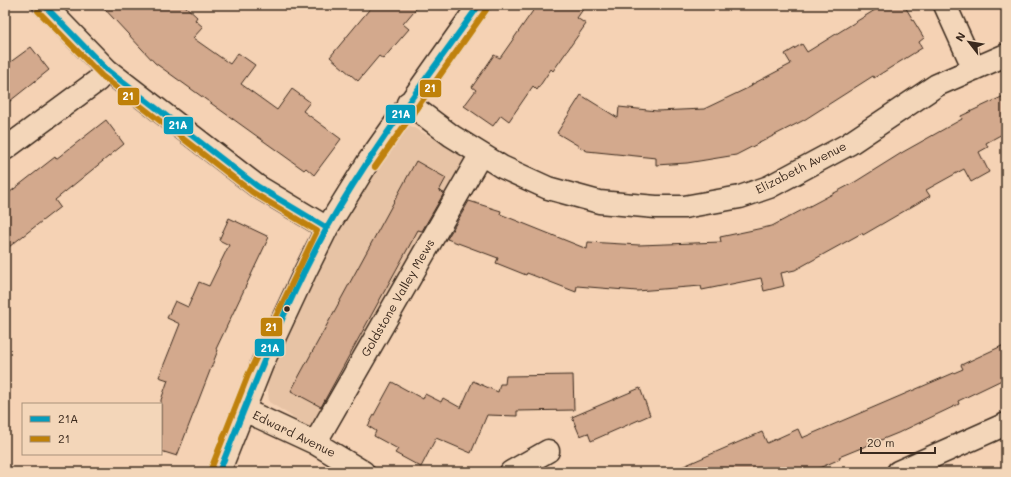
<svg xmlns="http://www.w3.org/2000/svg" width="1011" height="477" font-family="Mali,sans-serif">
<style>
.built{fill:#e7c3a5}
.building{fill:#d3a98d;stroke:#3b2a1e}
.lines{fill:none;stroke-linecap:round;stroke-linejoin:round}
.minor-casing{stroke:#3b2a1e;stroke-width:25}
.minor{stroke:#f3d6b9;stroke-width:22}
.bus-1-casing{stroke:#f3d6b9;stroke-width:9}
.bus-2-casing{stroke:#f3d6b9;stroke-width:9}
.bus-1{stroke:#069cbc;stroke-width:6}
.bus-2{stroke:#bf8109;stroke-width:6}
.bus-dot{fill:#3b2a1e;stroke:#f3d6b9;stroke-width:1.5}
.labels{text-anchor:middle;stroke-width:3.5;stroke-linejoin:round;paint-order:stroke}
.street-label{font-size:12px;fill:#3b2a1e;stroke:#f3d6b9}
.line-badge{stroke:#f3d6b9;stroke-width:1.5}
.badge-label{font-size:11px;text-anchor:middle;font-weight:bold;fill:#fff}
</style>
<rect width="100%" height="100%" fill="#f5d2b4"/>
<filter id="ink" filterUnits="userSpaceOnUse"><feTurbulence type="fractalNoise" baseFrequency=".025" numOctaves="2"/><feDisplacementMap in="SourceGraphic" scale="8" xChannelSelector="R" yChannelSelector="G"/><feConvolveMatrix kernelMatrix="1 2 1 2 8 2 1 2 1" color-interpolation-filters="sRGB"/></filter>
<g filter="url(#ink)">
<!-- built -->
<path class="built" d="M405 123 467 157 315 431 269 402 267 378 334 235Z"/>
<!-- building -->
<path class="building" d="M101 5H184L197 17 195 20 203 27 193 38 230 64 238 53 255 65 241 84 277 110 292 89 310 102 303 111 341 139 314 175 306 168 304 170 155 63Z
M373 5H419L403 24 409 29 383 59 379 56 358 81 330 57Z
M537 5H586L577 18 586 24 553 71 551 69 537 90 533 86 509 121 501 115 493 126 464 106 476 90 472 87 494 55 500 58Z
M883 5H904L924 38 919 42 922 48 874 78 873 76 804 120 736 155 687 163 656 165V158L587 151 557 133 581 95 618 118 619 107 657 111 704 109 752 86 751 85 791 64 785 54 802 44 807 52Z
M31 47 49 70 5 105V66Z
M1006 95V132L986 143 988 147 979 152 989 172 971 182 964 169 926 190 930 196 863 235 862 233 795 270 781 273 784 286 764 291 761 278 702 290 701 286 637 291 577 286 576 292 527 273 526 275 496 263 498 258 447 239 469 201 501 211 500 214 587 249 588 242 639 245 721 242 720 237 772 226 855 182 903 152 962 119 961 116Z
M106 120 124 144 55 200 60 207 5 250V196L55 157 56 159Z
M416 161 446 178 439 191 444 193 422 231 418 230 321 407 291 391Z
M229 218 269 237 216 349 218 350 177 456 161 451V400L168 380 159 377 180 324 167 318 175 301 188 307 199 282 209 286 229 245 219 240Z
M1006 344V378L958 401 959 404 898 433 839 457 840 459 810 472H670L762 432 767 443 798 429 802 438 963 369 961 365Z
M573 375 574 410 517 411V416L487 415 471 453 436 438 421 467 395 453 398 449 374 436 376 431 368 426 392 382 423 399 425 394 441 402 443 398 461 408 473 381 498 392 500 384H505L506 376Z
M640 388 650 415 591 441 588 433 580 436 572 417Z"/>
<g class="lines">
<!-- minor casing -->
<g class="minor-casing">
<path id="minor" d="M44 5 107 70 257 186 327 228
M945 5 974 69
M408 103 452 136 502 167 548 188 599 202 656 207H684L740 197 769 187 849 144 937 85 1006 55
M5 149 97 81 107 70
M244 410 315 443 363 472
M315 443 481 154
M219 472 262 364 305 272 327 228 368 162 479 5
M511 472 548 451
M898 472 1006 424"/>
</g>
<!-- minor -->
<use href="#minor" class="minor"/>
<!-- bus-1 casing -->
<g class="bus-1-casing">
<path id="bus-1" d="M44 5 107 70 257 186 327 228
M219 472C252 390 284 306 327 228 371 150 427 78 479 5"/>
</g>
<!-- bus-2 casing -->
<g class="bus-2-casing">
<path id="bus-2" d="M38 11 102 76 252 192 317 231 248 375 211 469
M375 167 486 10"/>
</g>
<!-- bus-1 -->
<use href="#bus-1" class="bus-1"/>
<!-- bus-2 -->
<use href="#bus-2" class="bus-2"/>
</g>
</g>
<!-- markers -->
<circle class="bus-dot" cx="287" cy="309" r="3.5"/>
<g class="labels">
<!-- street labels -->
<g class="street-label">
<text transform="translate(801 168) rotate(-27)" y="4">Elizabeth Avenue</text>
<text transform="translate(398 298) rotate(-60)" y="4">Goldstone Valley Mews</text>
<text transform="translate(294 434) rotate(26)" y="4">Edward Avenue</text>
</g>
</g>
<g class="line-badge">
<rect x="419" y="79" width="23" height="19" rx="4" fill="#bf8109"/>
<rect x="117" y="87" width="23" height="19" rx="4" fill="#bf8109"/>
<rect x="385" y="104" width="31" height="20" rx="4" fill="#069cbc"/>
<rect x="163" y="116" width="31" height="19" rx="4" fill="#069cbc"/>
<rect x="260" y="317" width="23" height="20" rx="4" fill="#bf8109"/>
<rect x="254" y="338" width="31" height="19" rx="4" fill="#069cbc"/>
</g>
<g class="badge-label">
<text x="430" y="92">21</text>
<text x="128" y="100">21</text>
<text x="401" y="118">21A</text>
<text x="178" y="129">21A</text>
<text x="271" y="331">21</text>
<text x="270" y="352">21A</text>
</g>
<!-- margin -->
<rect width="1011" height="477" fill="none" stroke="#f3d6b9" stroke-width="20"/>
<rect x="10" y="10" width="991" height="457" fill="none" stroke="#3b2a1e" stroke-width="1.5" filter="url(#ink)"/>
<!-- legend -->
<rect x="22" y="403" width="140" height="52" fill="#f3d6b9" stroke="#a9917b"/>
<rect x="30" y="416" width="20" height="6" fill="#069cbc" stroke="#a9917b"/>
<text x="58" y="423" font-size="12" fill="#3b2a1e">21A</text>
<rect x="30" y="436" width="20" height="6" fill="#bf8109" stroke="#a9917b"/>
<text x="58" y="443" font-size="12" fill="#3b2a1e">21</text>
<!-- north arrow -->
<g transform="translate(969 42) rotate(301)" stroke="#f3d6b9" stroke-width="3" paint-order="stroke">
<path d="M0-3L7 15L0 10L-7 15Z" fill="#3b2a1e"/>
<text y="-6" font-size="11" font-weight="bold" text-anchor="middle" fill="#3b2a1e">N</text>
</g>
<!-- scale -->
<path d="M861 447v6h74v-6" fill="none" stroke="#3b2a1e" stroke-width="2"/>
<text x="867" y="447" font-size="12" fill="#3b2a1e" stroke="#f3d6b9" stroke-width="3" paint-order="stroke">20 m</text>
</svg>
